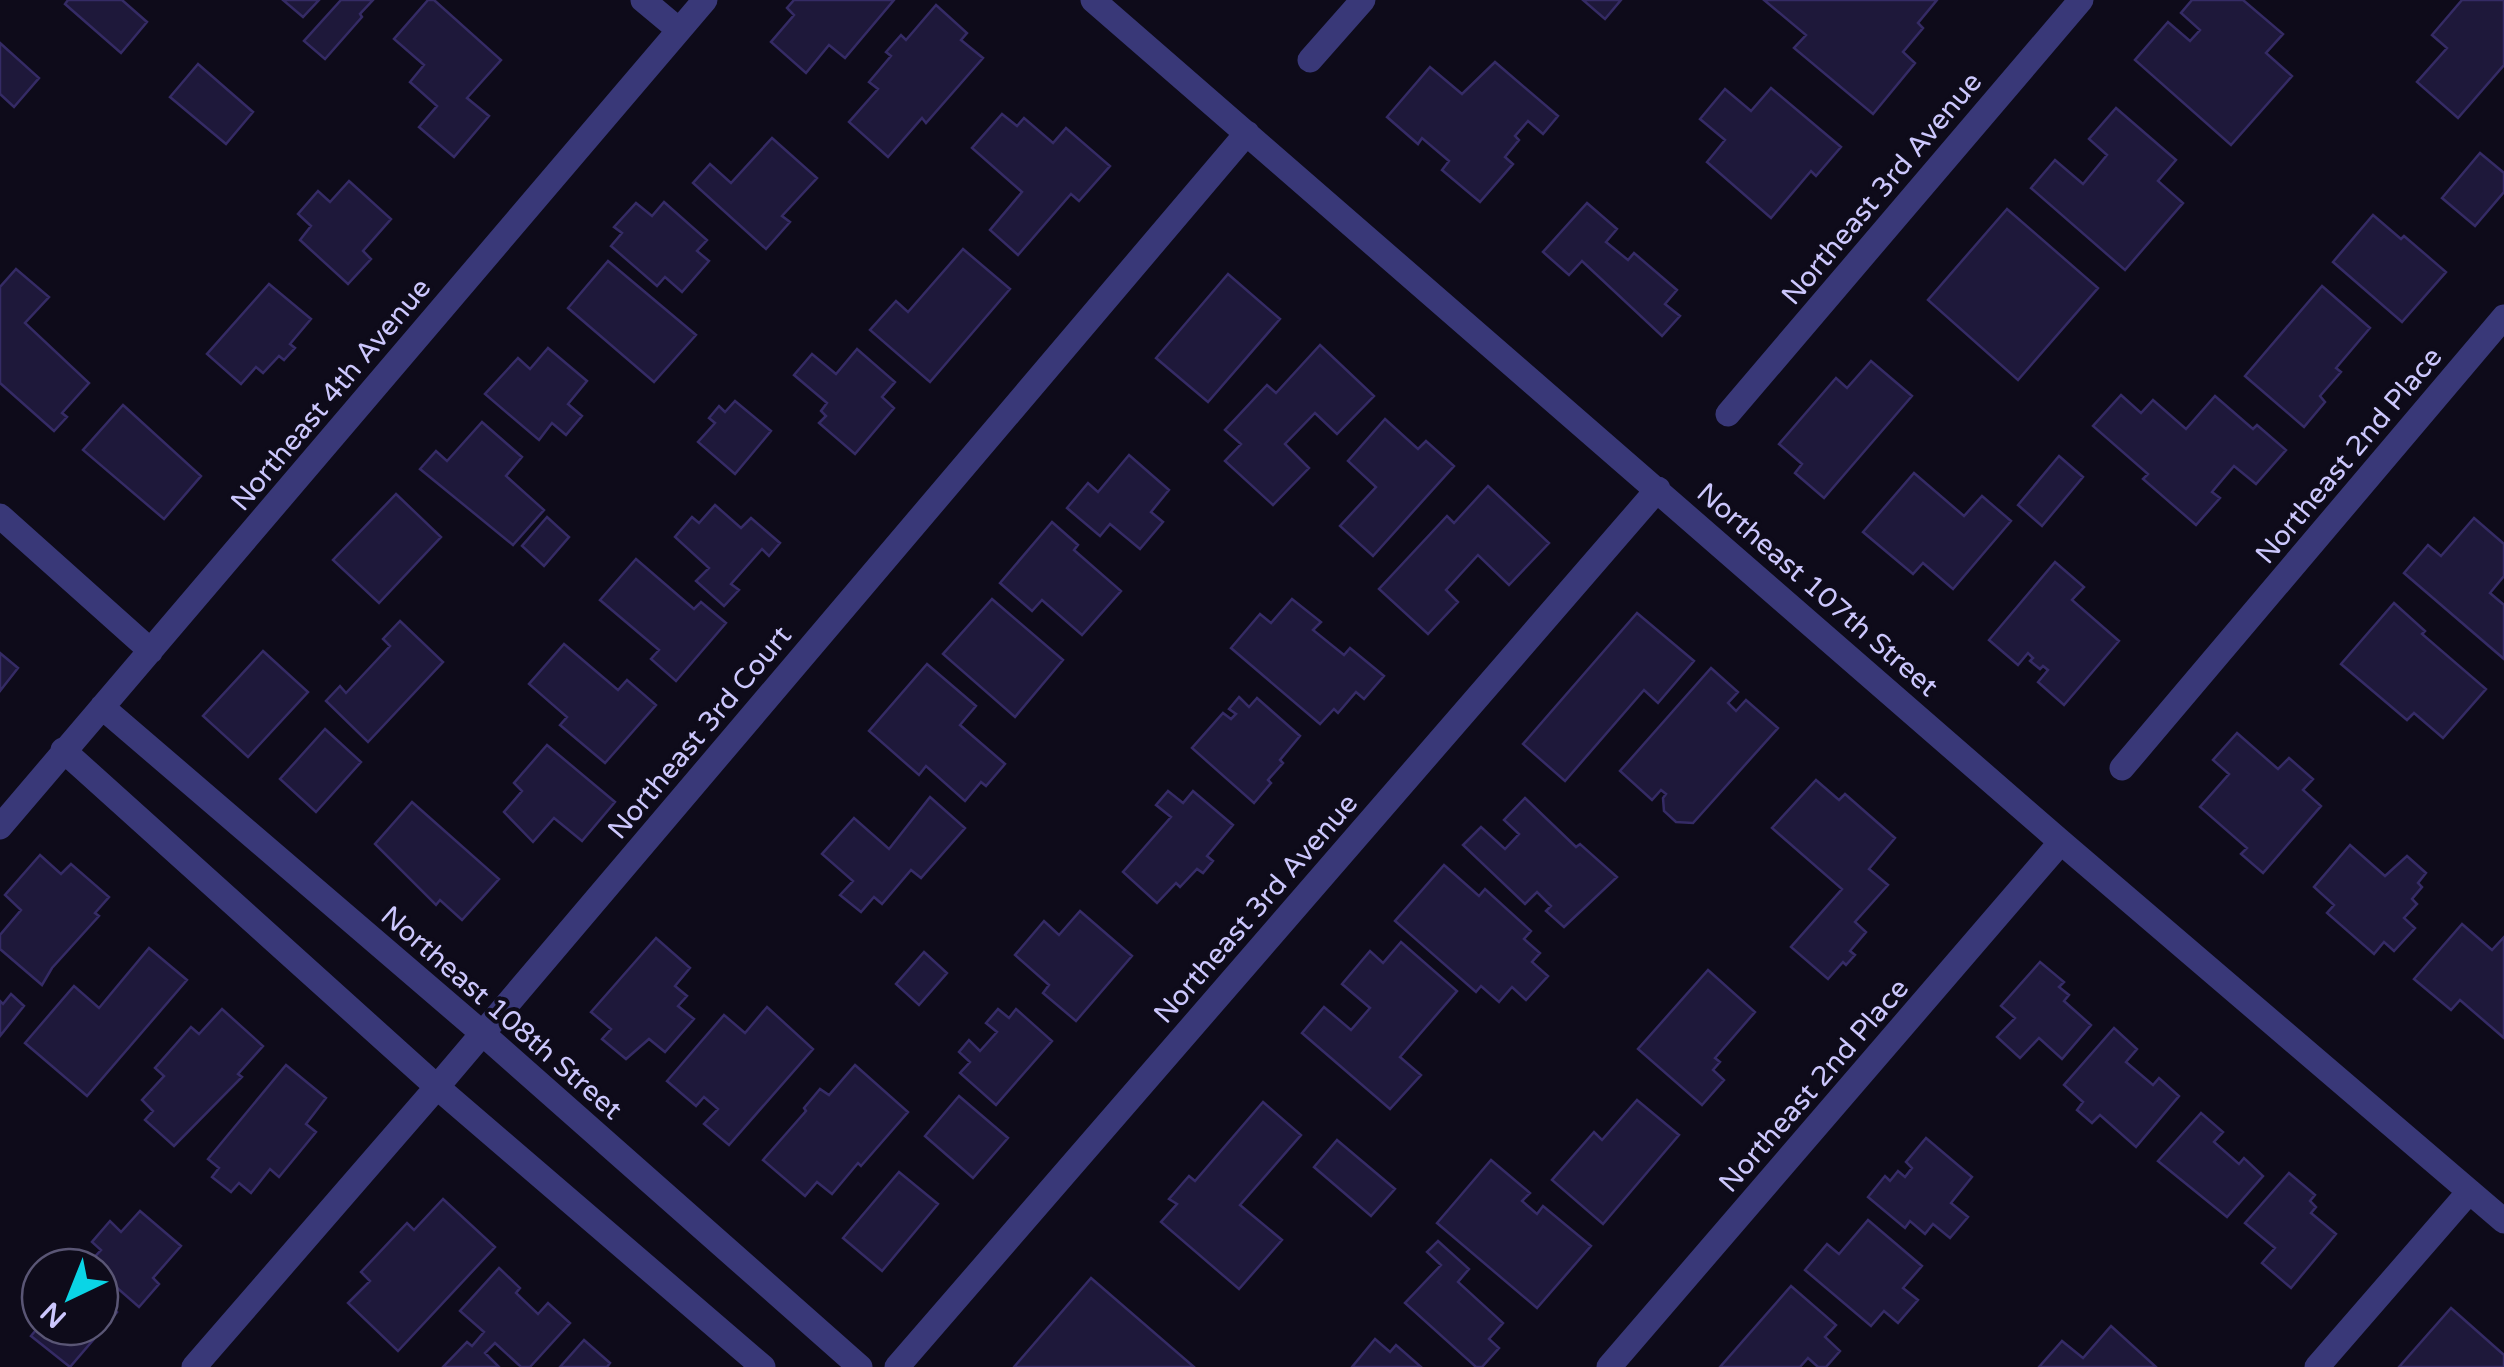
<svg xmlns="http://www.w3.org/2000/svg" width="2504" height="1367" font-family="'Varela Round',sans-serif">
<style>
.building{fill:#1e183a;stroke:#352b65;stroke-width:2.5}
.lines{fill:none;stroke-linecap:round;stroke-linejoin:round}
.street{stroke:#393878;stroke-width:25}
.labels{text-anchor:middle;stroke-width:8;stroke-linejoin:round;paint-order:stroke}
.street-label{font-size:28px;fill:#ccc7fd;stroke:#0e0b1a}
</style>
<rect width="100%" height="100%" fill="#0e0b1a"/>
<!-- building -->
<path class="building" d="M68 0H122L147 22 121 53 65 4Z
M283 0H319L303 17Z
M341 0H373L360 14 362 17 325 59 304 41Z
M428 0H434L501 60 467 98 489 116 454 157 419 127 437 106 410 82 424 65 394 39Z
M794 0H894L845 58 829 45 806 73 771 42 794 15 787 8Z
M1583 0H1621L1605 19Z
M1764 0H1937L1918 23 1923 28 1903 52 1915 63 1873 114 1794 48 1806 35Z
M2192 0H2243L2283 34 2266 53 2292 76 2231 145 2135 60 2168 22 2190 41 2200 30 2181 13Z
M2462 0H2504V65L2458 118 2417 82 2447 48 2432 35Z
M936 5 967 33 961 40 983 58 926 123 922 118 888 157 849 122 878 89 869 82 891 56 886 52 901 35 906 40Z
M0 43 39 78 14 107 0 94Z
M1495 62 1558 116 1543 134 1528 121 1515 136 1519 140 1505 157 1513 164 1480 202 1442 170 1449 161 1422 138 1418 144 1387 117 1430 67 1462 94Z
M198 64 253 112 226 144 170 97Z
M1771 88 1841 147 1816 176 1811 171 1771 218 1707 162 1725 140 1700 119 1725 89 1751 111Z
M2116 108 2176 160 2158 181 2183 203 2125 270 2031 188 2055 160 2083 184 2107 155 2089 139Z
M1002 114 1017 126 1024 118 1053 143 1066 128 1110 166 1079 201 1071 194 1018 255 990 230 1022 192 972 148Z
M772 138 817 178 782 216 790 222 766 249 693 183 710 164 731 183Z
M2480 153 2504 173V192L2475 226 2442 198Z
M349 181 391 219 363 251 371 259 348 284 300 240 311 226 298 214 318 191 330 202Z
M664 202 707 240 697 251 709 261 682 292 665 277 657 286 611 246 622 233 614 227 636 203 652 216Z
M1587 203 1617 229 1606 242 1628 260 1634 253 1677 290 1665 304 1680 316 1662 336 1582 261 1569 275 1543 252Z
M2007 209 2098 288 2018 380 1928 300Z
M2373 215 2401 239 2404 236 2446 272 2402 322 2333 262Z
M963 249 1010 289 930 382 870 330 896 301 908 312Z
M608 261 696 335 654 382 568 308Z
M16 269 49 297 25 323 89 383 62 413 67 417 54 431 0 383V287Z
M1228 274 1280 319 1208 402 1156 358Z
M269 284 311 319 290 344 295 348 284 360 279 356 263 373 256 367 241 384 207 354Z
M2322 286 2370 328 2336 368 2341 372 2320 396 2325 402 2304 427 2245 376Z
M1320 345 1374 396 1337 434 1315 413 1285 444 1309 468 1273 505 1225 461 1241 444 1225 430 1267 385 1276 393Z
M548 348 587 381 568 404 582 416 566 435 552 423 539 440 485 394 518 358 530 369Z
M857 349 895 382 882 397 894 408 855 454 819 423 826 416 821 411 827 403 794 375 812 354 836 374Z
M1871 361 1912 396 1824 498 1795 473 1802 464 1779 444 1836 378 1847 388Z
M2121 395 2141 413 2153 400 2186 429 2215 396 2253 429 2257 425 2286 450 2256 484 2234 466 2212 492 2220 498 2196 525 2143 479 2148 474 2093 426Z
M735 401 771 431 735 474 698 442 715 423 709 418 719 406 725 412Z
M123 405 201 476 164 519 83 450Z
M1385 419 1418 449 1426 441 1454 466 1373 556 1340 526 1376 487 1348 461Z
M482 422 522 457 506 476 544 510 513 545 420 469 436 451 447 461Z
M1129 455 1169 490 1151 512 1163 522 1140 549 1110 524 1100 536 1067 508 1088 483 1098 492Z
M2059 456 2083 477 2042 526 2018 505Z
M1914 473 1964 516 1982 496 2011 521 1953 589 1923 563 1913 574 1863 532Z
M1488 486 1549 543 1509 585 1478 555 1446 590 1458 602 1428 634 1379 589 1447 516 1454 523Z
M396 494 441 537 379 603 333 560Z
M715 505 741 528 751 518 780 543 769 556 762 549 731 584 739 590 724 606 696 581 709 568 675 537 692 517 699 523Z
M547 517 569 537 544 566 522 546Z
M2474 518 2504 544V576L2490 593 2504 605V659L2404 573 2428 545 2441 556Z
M1052 522 1078 545 1074 550 1121 591 1082 635 1042 600 1032 611 1000 583Z
M636 559 694 609 701 602 726 623 676 681 651 659 659 650 600 600Z
M2055 562 2084 587 2072 600 2119 641 2064 705 2038 682 2048 670 2043 666 2040 669 2030 661 2033 658 2028 653 2018 665 1989 640Z
M992 599 1063 660 1015 717 943 654Z
M1292 599 1321 622 1313 630 1344 655 1350 648 1384 676 1364 699 1356 692 1338 713 1334 709 1320 724 1231 648 1260 614 1271 623Z
M2394 603 2425 631 2422 634 2486 689 2443 738 2414 713 2407 720 2341 664Z
M1637 613 1694 661 1658 703 1644 690 1565 781 1523 744Z
M400 621 443 662 368 742 326 701 340 686 346 693 390 646 383 639Z
M564 644 618 690 627 680 656 705 605 763 560 725 567 717 529 684Z
M263 651 308 692 248 757 203 716Z
M0 653 18 668 0 691Z
M927 664 976 706 960 725 1005 764 986 786 981 782 965 801 926 766 919 775 869 731Z
M1711 668 1738 692 1728 703 1736 711 1746 700 1778 728 1693 823 1676 822 1664 811 1663 798 1666 794 1661 790 1652 800 1620 771Z
M1239 697 1249 707 1257 698 1300 736 1280 760 1283 763 1268 780 1271 783 1254 803 1192 748 1223 713 1231 719 1236 714 1229 709Z
M325 729 361 762 316 812 280 779Z
M2237 733 2278 769 2289 758 2313 779 2303 790 2321 806 2263 873 2241 854 2247 848 2200 807 2229 774 2213 760Z
M547 745 615 802 582 841 554 818 533 842 504 812 522 791 514 783Z
M1816 780 1839 800 1845 794 1895 838 1869 869 1888 885 1855 922 1866 932 1850 951 1855 955 1846 965 1843 962 1828 979 1791 947 1842 889 1772 828Z
M1168 791 1183 803 1193 791 1233 825 1207 856 1213 861 1203 873 1197 869 1180 887 1176 883 1157 903 1123 872 1171 817 1156 805Z
M930 797 965 828 921 878 911 870 882 904 874 897 861 912 840 895 853 881 822 854 854 818 889 849Z
M1525 798 1576 847 1580 844 1617 877 1564 927 1546 911 1551 906 1537 892 1525 904 1463 845 1481 827 1505 849 1519 834 1504 820Z
M412 802 499 879 462 920 440 900 436 905 375 844Z
M2350 845 2385 876 2407 856 2426 873 2418 883 2422 887 2412 899 2417 904 2404 918 2415 928 2394 951 2384 942 2374 954 2327 913 2334 905 2314 887Z
M40 855 61 874 71 864 109 897 95 913 99 916 52 968 42 985 0 949V935L21 910 5 895Z
M1444 865 1479 896 1485 889 1531 931 1524 939 1540 953 1532 962 1548 976 1526 1000 1512 987 1499 1002 1481 986 1476 992 1395 921Z
M1080 911 1132 956 1076 1021 1043 993 1049 985 1015 955 1044 921 1059 935Z
M2462 924 2492 950 2504 937V1038L2460 1000 2451 1010 2414 979Z
M656 938 690 968 675 986 687 996 678 1006 694 1019 665 1052 649 1039 626 1059 602 1039 611 1029 591 1012Z
M1401 942 1457 991 1400 1057 1421 1075 1390 1109 1302 1033 1324 1007 1351 1030 1370 1008 1342 984 1370 951 1383 963Z
M149 948 187 980 87 1096 25 1043 74 986 99 1008Z
M924 952 947 973 919 1005 896 984Z
M2040 962 2064 982 2059 987 2069 995 2064 1001 2091 1025 2062 1059 2039 1038 2020 1058 1997 1037 2015 1018 2001 1006Z
M1708 970 1755 1012 1715 1058 1720 1062 1713 1070 1724 1080 1702 1105 1638 1049Z
M11 994 24 1006 0 1036V1001L3 1004Z
M767 1007 813 1049 729 1145 704 1124 718 1109 704 1097 696 1106 667 1081 724 1015 745 1033Z
M222 1009 263 1046 238 1074 242 1077 174 1146 145 1120 153 1111 142 1100 164 1076 155 1068 191 1027 199 1034Z
M998 1009 1009 1018 1016 1009 1052 1041 996 1105 960 1073 970 1062 959 1052 969 1040 980 1051 997 1032 986 1023Z
M2114 1028 2137 1049 2126 1062 2153 1085 2159 1078 2179 1096 2136 1147 2100 1115 2092 1123 2077 1110 2083 1102 2064 1085Z
M286 1065 326 1098 306 1124 316 1132 279 1177 270 1169 251 1193 239 1183 231 1192 212 1177 219 1168 208 1159Z
M855 1065 908 1112 861 1166 858 1163 832 1194 817 1182 805 1196 763 1160 806 1111 804 1108 820 1089 829 1095Z
M959 1096 1008 1138 973 1178 925 1136Z
M1637 1100 1679 1135 1603 1224 1552 1180 1594 1132 1602 1140Z
M1263 1102 1301 1135 1240 1205 1282 1240 1239 1289 1161 1222 1177 1204 1169 1199 1189 1176 1195 1181Z
M2201 1113 2223 1132 2214 1142 2239 1164 2244 1158 2263 1176 2227 1217 2158 1161Z
M1926 1138 1972 1177 1951 1203 1968 1217 1950 1238 1933 1224 1925 1234 1910 1221 1905 1228 1868 1197 1885 1176 1890 1181 1898 1171 1905 1177 1912 1168 1906 1162Z
M1337 1140 1395 1189 1371 1216 1314 1167Z
M1491 1160 1530 1193 1522 1201 1537 1214 1543 1206 1591 1246 1537 1308 1437 1223Z
M899 1172 938 1204 882 1271 843 1238Z
M2289 1173 2315 1195 2310 1201 2316 1207 2311 1213 2336 1234 2291 1288 2262 1263 2275 1248 2245 1223Z
M443 1199 495 1247 398 1351 348 1303 370 1281 361 1272 407 1223 414 1230Z
M140 1211 181 1246 153 1278 159 1284 139 1307 100 1273V1267L89 1263 101 1250 92 1242 110 1221 121 1232Z
M1868 1220 1922 1266 1903 1288 1918 1300 1898 1323 1884 1311 1871 1326 1805 1270 1827 1244 1839 1254Z
M1438 1241 1469 1269 1458 1282 1503 1323 1489 1339 1499 1348 1482 1367H1476L1405 1303 1441 1265 1427 1252Z
M499 1268 520 1288 516 1293 538 1314 548 1303 570 1323 530 1367H521L495 1343 485 1353 499 1367H443L467 1342 472 1346 484 1332 460 1311Z
M1091 1278 1194 1367H1014Z
M1791 1286 1836 1325 1825 1337 1840 1351 1826 1367H1818L1808 1358 1800 1367H1720Z
M100 1297 117 1312 70 1367 31 1336 40 1325 100 1327Z
M2451 1308 2504 1355V1367H2399Z
M2111 1326 2156 1367H2039L2062 1341 2083 1358Z
M1375 1339 1390 1352 1396 1345 1421 1367H1352Z
M584 1340 610 1363 607 1367H560Z"/>
<g class="lines">
<!-- street -->
<path class="street" d="M643 0 679 30
M1093 0 2061 842 2504 1221
M1310 60 1363 0
M1728 414 2081 0
M0 516 151 651
M102 707 482 1033 860 1367
M63 750 437 1087 763 1367
M2122 768 2504 317
M0 827 705 0
M194 1367 437 1087 1247 133
M897 1367 1658 489
M1609 1367 2061 842
M2317 1367 2469 1192"/>
</g>
<g class="labels">
<!-- street labels -->
<g class="street-label">
<text transform="translate(1881 188) rotate(-50)" y="10">Northeast 3rd Avenue</text>
<text transform="translate(330 394) rotate(-50)" y="10">Northeast 4th Avenue</text>
<text transform="translate(2348 455) rotate(-50)" y="10">Northeast 2nd Place</text>
<text transform="translate(1818 589) rotate(41)" y="10">Northeast 107th Street</text>
<text transform="translate(699 732) rotate(-50)" y="10">Northeast 3rd Court</text>
<text transform="translate(1255 908) rotate(-49)" y="10">Northeast 3rd Avenue</text>
<text transform="translate(502 1012) rotate(41)" y="10">Northeast 108th Street</text>
<text transform="translate(1813 1085) rotate(-49)" y="10">Northeast 2nd Place</text>
</g>
</g>
<!-- north arrow -->
<g transform="translate(70 1297) rotate(223)"><circle r="48" fill="#0e0b1a" stroke="#5a5675" stroke-width="2.5"/>
<path d="M0-8L18 38L0 25L-18 38Z" fill="#0ad5e6"/>
<text y="-15" font-size="28" font-weight="bold" text-anchor="middle" fill="#ccc7fd">N</text>
</g>
</svg>
